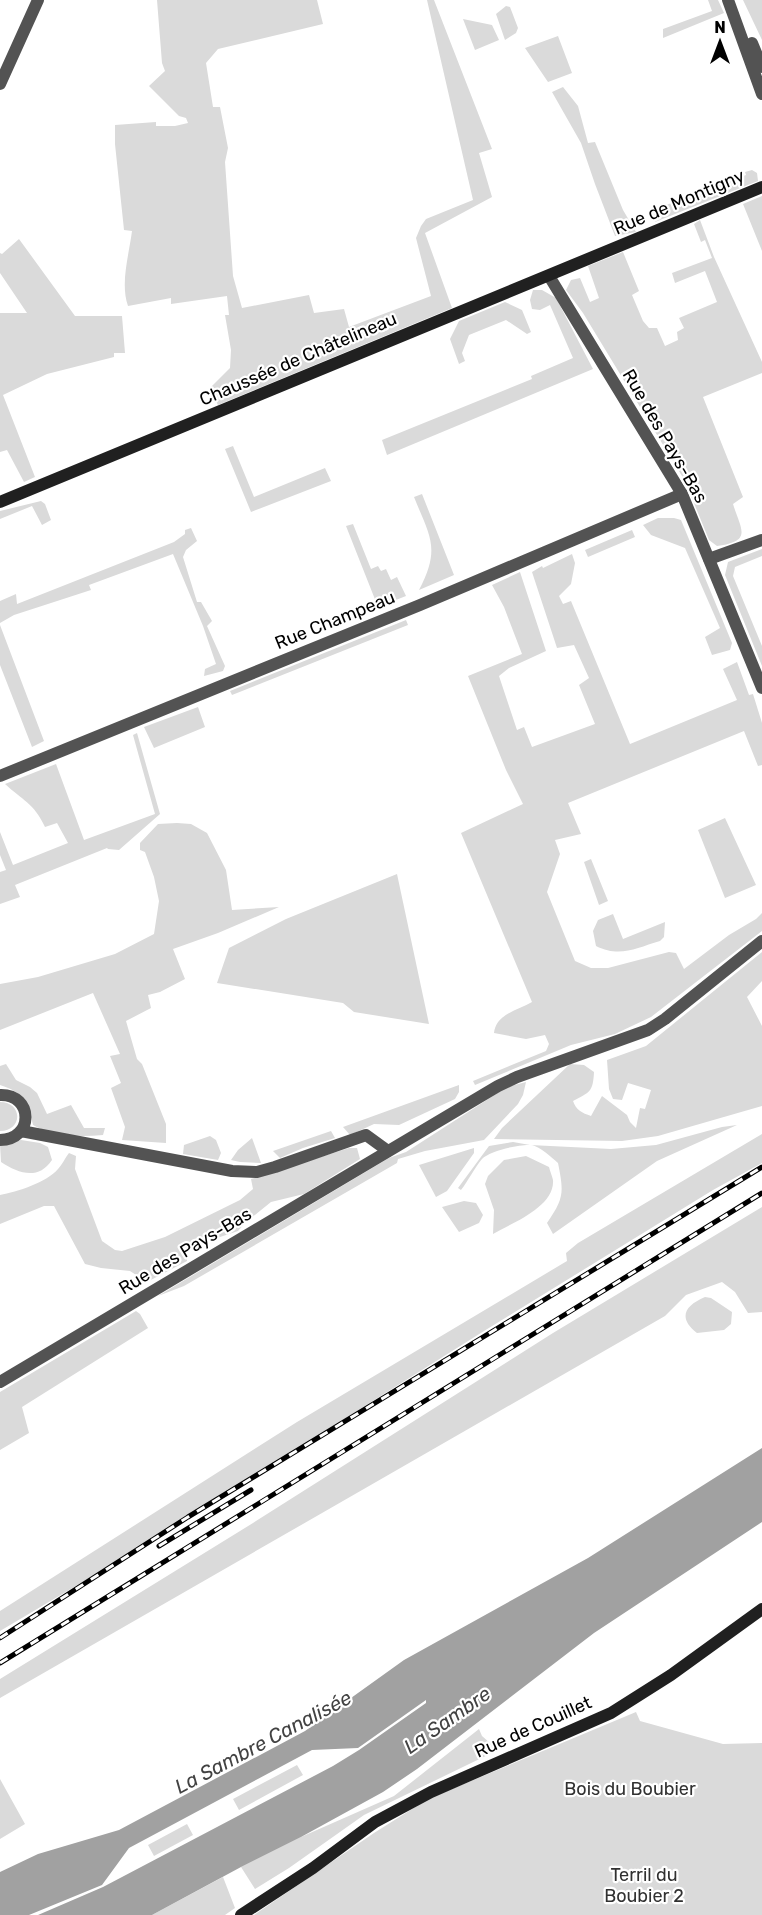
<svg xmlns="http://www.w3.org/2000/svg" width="762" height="1915" font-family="Rubik,sans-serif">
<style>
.green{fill:#dadada}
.water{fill:#a1a1a1}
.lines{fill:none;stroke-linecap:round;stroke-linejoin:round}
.minor{stroke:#535353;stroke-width:12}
.tertiary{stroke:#535353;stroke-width:12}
.secondary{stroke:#202020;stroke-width:12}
.rail-casing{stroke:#000;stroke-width:5}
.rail{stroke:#fff;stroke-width:3;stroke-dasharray:9;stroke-linecap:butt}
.labels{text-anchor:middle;stroke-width:4.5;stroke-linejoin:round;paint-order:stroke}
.street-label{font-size:18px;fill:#000;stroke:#fff}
.park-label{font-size:18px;fill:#313131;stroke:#fff}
.water-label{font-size:20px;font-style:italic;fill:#424242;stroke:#fff}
</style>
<rect width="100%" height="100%" fill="#fff"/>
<!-- green -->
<path class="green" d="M157 0H317L323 24 218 49 206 63 213 107H220L228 148 225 162 233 276 242 308 309 295 314 313 344 309 349 327 431 296 416 238 421 226 426 219 473 200 427 0H434L492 149 479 153 492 197 425 233 452 308 218 405 209 389 230 368 231 350 225 315H229L227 296 171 304V298L128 306C120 283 129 255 132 231L124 230 115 144V125L156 122V126H175L188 123 186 118 179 116 149 86 165 71 162 63Z
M708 0H718L724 13 663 38V29L712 11Z
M743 0H762V40Z
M506 6 510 7 518 28 516 33 505 40 496 14Z
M463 19 492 25 499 40 475 50Z
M558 36 572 73 548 82 525 48Z
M563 87 578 106 588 143 595 142 623 210 636 232 615 236 595 184 581 143 552 92Z
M752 170 757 173 758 181 655 222 653 210 746 175 745 172Z
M762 196V251L743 204Z
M700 220 714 257 762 362V373L703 397 743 497 733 504C741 530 753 541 717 546L709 540 685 481 583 313 566 290 571 280 580 278 590 302 599 298 588 266 623 252 639 291 632 295 643 321 649 328H657L665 346 678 340 677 332 684 328 679 318 717 302 705 271 675 283 672 273 712 258 705 240 701 242 694 224Z
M19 239 75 316H122L125 353H114V357L47 374 3 395 35 477 24 482 7 450 0 452V313H27L0 273V253L2 254Z
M533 290H542L556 298 593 369 387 455 382 440 532 379 531 376 573 358 550 305 540 310 532 309 530 300Z
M505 302 522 310 531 332 527 334 506 320 469 335 462 353 465 361 459 364 450 339 459 321Z
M233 446 254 497 325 468 331 481 251 512 225 449Z
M422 494 454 575 419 590C441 548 430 537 414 497Z
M41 501 45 504 51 520 42 525 32 506 0 519V511Z
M658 518H674L681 520 732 643 730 650 712 655 705 637 720 628 685 548 651 535 643 525Z
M353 524 371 569 378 566 381 571 386 569 391 580 397 577 406 596 378 607 346 526Z
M191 528 197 541 186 550 183 557 197 602H201L212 621 207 626 225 666 223 671 204 676 205 669 216 664 203 626 173 554 89 585 91 590 14 615 0 623V601L16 594 17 604 174 542 185 534V530Z
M632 530 635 537 588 557 585 550Z
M762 549V556L735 567 733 576 762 646V666L725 575 728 562Z
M572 554 575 563 571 584 559 596 563 604 571 601 630 744 737 700 723 669 737 662 749 695 753 694 762 723V765L758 766 744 731 568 803 581 834 555 840 560 854 547 892 575 961 591 968H608L669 952 676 953 684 969 729 935 756 919 762 913V931L651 1017 615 1034 571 1045 475 1085 473 1081 546 1051 549 1044 545 1035 526 1039 494 1033C496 1014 518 1010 532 1002L461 833 523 804 506 770 468 676 522 654 504 607 492 585 520 572 546 651 509 668 499 676 517 730 524 727 532 747 595 724 579 685 589 678 574 645 557 648 532 572 542 566 543 568Z
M406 620 408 625 232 695 230 691Z
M0 625 44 741 32 747 0 665Z
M198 707 205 727 154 748 144 727Z
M137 733 160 814 119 850 108 849 107 848 15 885 20 897 0 904V872L6 870 0 855V832L13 865 68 843 57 823 45 827C34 803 22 800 5 784L56 764 84 840 155 814 133 735Z
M725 818 756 885 725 898 698 830Z
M177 823 191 824 207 833 226 870 232 910 279 907 218 933 173 949 185 979 160 992 148 995 151 1008 126 1021 137 1059 142 1064 166 1124V1143L122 1140 125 1127 111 1088 121 1083 110 1056 120 1054 93 993 0 1030V984L38 977 115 954 154 934 159 901 154 877 145 852 140 850V843L158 824Z
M591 859 608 901 599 905 584 862Z
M397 874 429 1024 354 1012 343 1003 217 983 229 948 286 919Z
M613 914 623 939 665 922 664 937 660 941C636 948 620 958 596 946L593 931 598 920Z
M762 952V981L747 997 762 1026V1106L658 1136 622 1141 494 1139 502 1128 570 1064 584 1065 594 1072C593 1092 590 1092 573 1101 576 1110 582 1113 591 1116L602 1096 627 1115 630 1122 636 1128 640 1108 645 1109 651 1090 628 1083 622 1100 613 1099 609 1089 607 1060 646 1046Z
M6 1064 16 1080 30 1087 37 1093 47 1114 71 1105 84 1128H105L103 1135C80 1137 54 1137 33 1125 28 1101 24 1093 0 1085V1066Z
M526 1082 523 1095 518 1104 484 1140 425 1151 398 1159 397 1163 184 1286 158 1296 389 1158 406 1152 507 1087Z
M459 1085V1092L455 1099 399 1125 374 1124 350 1135 343 1127Z
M0 1102C23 1102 23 1131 0 1131Z
M737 1125 657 1161 553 1234 547 1223C564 1198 564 1193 558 1163 551 1157 541 1147 531 1145 520 1144 489 1151 482 1159 475 1167 468 1181 461 1190L458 1188 489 1146 513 1142 530 1145 611 1149 656 1145 722 1127Z
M331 1131 335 1138 303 1148 280 1158 273 1151Z
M762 1134V1163L713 1190 484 1331 133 1552 0 1631V1611L297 1422 567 1261 566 1253 578 1243Z
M210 1136 216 1140 221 1153 218 1160 183 1154 184 1145Z
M252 1138 261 1163 240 1162 231 1160 238 1150Z
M21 1140 40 1143 48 1147 52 1160C38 1181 18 1173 1 1162L0 1144Z
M349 1148H357L360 1159 304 1194 271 1202 245 1223 238 1231 217 1238 187 1252V1261L147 1282 130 1271 101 1268 85 1264 54 1206H44L0 1224V1195C17 1192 47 1182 58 1169 62 1165 65 1158 69 1153L76 1156 75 1169 102 1241 115 1250 122 1251 165 1237 240 1200 253 1189 251 1179Z
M474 1148V1153L447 1191 436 1197 419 1165Z
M526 1156 549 1167C550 1171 552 1176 553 1180 555 1207 512 1223 493 1234L494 1210 485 1184 488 1176 504 1160Z
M464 1201 476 1203 483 1215 479 1223 459 1232 442 1207Z
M762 1207V1312L748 1313 735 1292 722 1282 686 1295 665 1316 0 1698V1679L253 1523 553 1333Z
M705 1297 711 1298 732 1312 731 1324 724 1330 697 1333C678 1318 684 1306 705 1297Z
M136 1311 140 1314 148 1328 22 1407 29 1433 0 1450V1392Z
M636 1712 640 1721 723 1744 762 1743V1915H254L374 1833 428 1799Z
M479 1729 482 1736 498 1750 364 1815 289 1868 255 1889 241 1867 301 1837 394 1796Z
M297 1765 303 1775 239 1810 233 1799Z
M0 1779 25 1824 0 1839Z
M187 1824 193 1835 154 1856 148 1845Z
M223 1877 235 1908 225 1915H152Z"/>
<!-- water -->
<path class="water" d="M762 1448V1522L594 1633 417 1769 383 1792 301 1837 241 1867 152 1915H38L103 1887 333 1766 359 1750 426 1703V1700L358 1748 312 1750 129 1848 102 1885 29 1915H0V1872L38 1854 119 1830 305 1731 404 1660 588 1558Z"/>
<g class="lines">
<!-- minor -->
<path class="minor" d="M728 0 762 94
M752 43 762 67
M0 84 38 0
M709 559 762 540
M0 776 420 605 682 494
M0 1095C34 1094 34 1140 0 1140
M21 1131 232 1171 257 1172 275 1167 366 1135 388 1151"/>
<!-- tertiary -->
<path class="tertiary" d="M549 276 682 494 762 688
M0 1382 498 1086 517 1077 648 1030 665 1019 762 941"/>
<!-- secondary -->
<path class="secondary" d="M0 502 762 187
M241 1915 313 1868 375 1822 431 1792 611 1713 671 1675 762 1609"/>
<!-- rail casing -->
<g class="rail-casing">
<path id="rail" d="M159 1546 251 1490
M0 1638 188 1517 762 1167
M0 1663 762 1193"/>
</g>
<!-- rail -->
<use href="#rail" class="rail"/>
</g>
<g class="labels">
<!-- street labels -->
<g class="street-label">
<text transform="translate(679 202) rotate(-23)" y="6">Rue de Montigny</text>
<text transform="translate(298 359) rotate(-23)" y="6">Chaussée de Châtelineau</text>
<text transform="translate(665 436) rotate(60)" y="6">Rue des Pays-Bas</text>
<text transform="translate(335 620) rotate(-22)" y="6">Rue Champeau</text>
<text transform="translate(185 1251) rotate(-31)" y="6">Rue des Pays-Bas</text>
<text transform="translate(533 1727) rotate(-24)" y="6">Rue de Couillet</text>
</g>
<!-- park labels -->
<g class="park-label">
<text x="630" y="1795">Bois du Boubier</text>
<text x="644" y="1881">Terril du<tspan x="644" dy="21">Boubier 2</tspan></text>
</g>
<!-- water labels -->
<g class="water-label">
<text transform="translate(447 1720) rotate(-35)" y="7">La Sambre</text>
<text transform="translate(263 1742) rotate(-28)" y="7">La Sambre Canalisée</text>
</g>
</g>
<!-- north arrow -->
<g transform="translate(720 42)" stroke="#ffffff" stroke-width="4.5" paint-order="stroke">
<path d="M0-4.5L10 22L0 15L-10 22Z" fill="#000000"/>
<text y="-9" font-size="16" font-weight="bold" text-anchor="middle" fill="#000000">N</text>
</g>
</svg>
